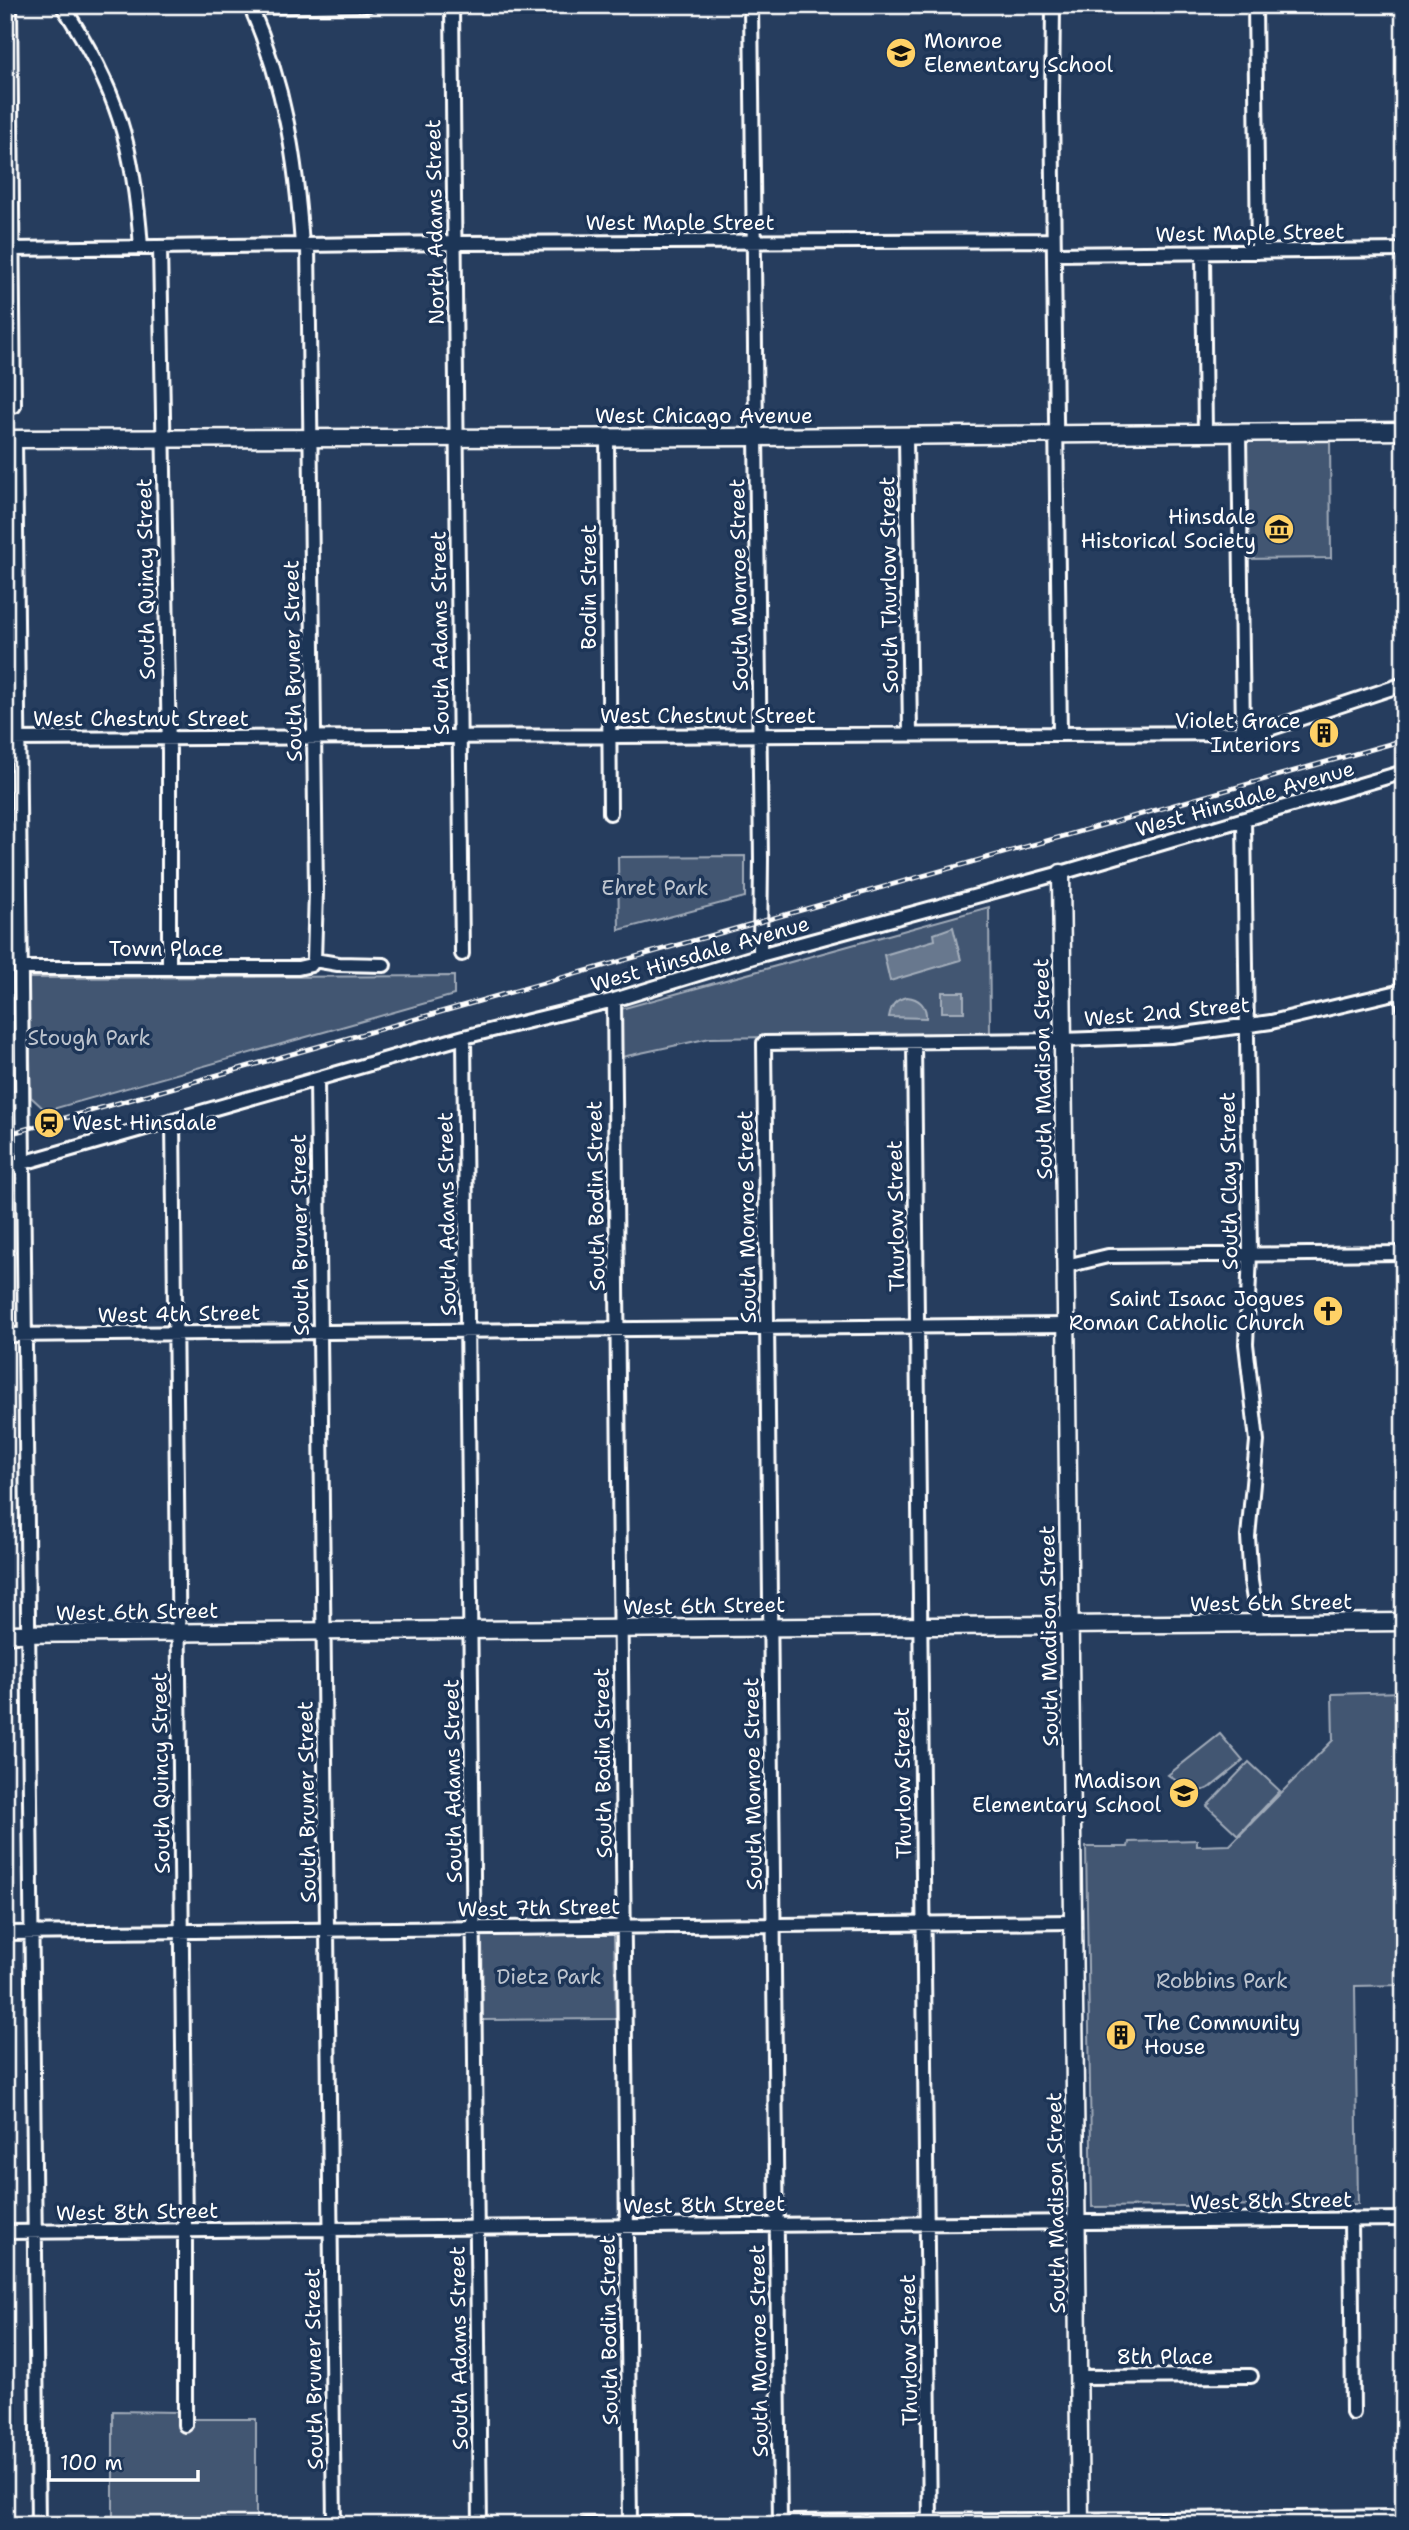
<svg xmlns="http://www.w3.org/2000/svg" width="1409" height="2530" font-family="'Shantell Sans',sans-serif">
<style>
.green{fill:#425672;stroke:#a0aab8;stroke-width:2}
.water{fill:#67788e;stroke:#a4aebb;stroke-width:2}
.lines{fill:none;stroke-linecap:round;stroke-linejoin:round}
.street-casing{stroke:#fff;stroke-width:18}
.secondary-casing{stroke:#fff;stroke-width:21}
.street{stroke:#1d3557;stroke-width:12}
.secondary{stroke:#1d3557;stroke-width:16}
.rail-casing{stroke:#fff;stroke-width:5}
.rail{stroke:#1d3557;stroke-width:2.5;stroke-dasharray:8;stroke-linecap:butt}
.labels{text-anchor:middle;stroke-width:7;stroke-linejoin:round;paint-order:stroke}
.poi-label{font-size:21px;fill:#fff;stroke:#1d3557;text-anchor:end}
.street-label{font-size:21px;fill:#fff;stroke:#1d3557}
.park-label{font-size:21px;fill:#bdc4ce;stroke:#1d3557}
</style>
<rect width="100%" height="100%" fill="#263d5e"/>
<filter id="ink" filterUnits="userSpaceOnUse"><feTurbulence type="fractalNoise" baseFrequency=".0143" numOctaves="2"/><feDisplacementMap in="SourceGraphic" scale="14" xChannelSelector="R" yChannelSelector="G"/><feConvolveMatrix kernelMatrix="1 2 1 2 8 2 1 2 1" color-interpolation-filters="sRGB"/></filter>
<g filter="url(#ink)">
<!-- green -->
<path class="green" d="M1245 437H1330L1331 558 1245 559Z
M745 856V897L619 930 618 857Z
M989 907 990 1034 710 1038 622 1057 621 1009Z
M454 976V995L46 1111 31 1097 28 978Z
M1404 1692V1985L1355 1986 1358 2204 1092 2207 1086 1847H1128L1129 1842 1197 1840V1846L1230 1845 1333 1740 1332 1694Z
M1220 1734 1243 1761 1211 1787C1194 1797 1182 1784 1168 1775Z
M1249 1762 1280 1791 1238 1835 1207 1806Z
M614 1934 616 2019 483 2020 482 1935Z
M113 2411 178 2412 179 2419H256V2525H113Z"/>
<!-- water -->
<path class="water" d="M953 927 961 960 890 981 884 955 935 940 934 934Z
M942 992H964V1012H942Z
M907 997C919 998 927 1006 926 1018L889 1017C891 1005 896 999 907 997Z"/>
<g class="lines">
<!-- street casing -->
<g class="street-casing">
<path id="street" d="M10 5 14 406
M62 5C118 90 134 147 141 247
M250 5C285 86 296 158 302 245
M452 5 462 954
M751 5 761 859 760 955
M1053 5 1052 102 1060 734
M1255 5 1258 252
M251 7 367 5
M160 247 169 752V968
M13 249 455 243 1053 240
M1203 253 1205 433
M1054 254 1404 250
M1239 432 1243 733
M906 436 910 734
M607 437 610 813
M15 439 38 2525
M5 739 1243 733 1266 730 1404 684
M1244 820 1250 1254 1246 1344 1257 1441 1248 1537 1251 1581 1258 1624
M314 960 338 964 384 965
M21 968H298L311 965 314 960 316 892 308 245
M1404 976 1402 991 1404 1008
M614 1000 630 2525
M464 1037 480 2525
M914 1042 930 2525
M317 1079 334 2525
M5 1101 22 1096
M173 1120 185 2230V2425
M5 1168 464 1037 614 1000 760 955 1061 873 1404 772
M1066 1266 1108 1256 1404 1253
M5 1335 1067 1325
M5 1933 1074 1922
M1351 2219 1353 2413
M5 2232 1404 2219
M1079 2377 1251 2376
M780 2522 1404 2517
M585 2525 690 2523
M780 2525 764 1043 1063 1040 1171 1036 1271 1022 1402 991"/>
</g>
<!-- secondary casing -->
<g class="secondary-casing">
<path id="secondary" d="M5 439 757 437 1404 431
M1061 873 1080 2525
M5 1634 1404 1622"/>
</g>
<!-- street -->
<use href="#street" class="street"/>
<!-- secondary -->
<use href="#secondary" class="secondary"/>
<!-- rail casing -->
<g class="rail-casing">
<path id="rail" d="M5 1135 1404 740"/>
</g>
<!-- rail -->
<use href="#rail" class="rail"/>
</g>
</g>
<!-- icons -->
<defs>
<g id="school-disc" transform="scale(1.575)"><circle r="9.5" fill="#ffd166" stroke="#1d3557"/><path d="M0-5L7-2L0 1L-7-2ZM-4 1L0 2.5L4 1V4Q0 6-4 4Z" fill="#111"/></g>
<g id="museum-disc" transform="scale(1.575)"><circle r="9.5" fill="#ffd166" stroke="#1d3557"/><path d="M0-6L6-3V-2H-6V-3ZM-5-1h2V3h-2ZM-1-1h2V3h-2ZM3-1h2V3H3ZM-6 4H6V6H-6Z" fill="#111"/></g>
<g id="building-disc" transform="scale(1.575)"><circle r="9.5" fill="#ffd166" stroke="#1d3557"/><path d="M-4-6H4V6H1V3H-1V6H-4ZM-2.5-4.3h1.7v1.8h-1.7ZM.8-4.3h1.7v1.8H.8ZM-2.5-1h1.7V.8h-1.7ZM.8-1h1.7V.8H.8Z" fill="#111"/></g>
<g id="station-disc" transform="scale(1.575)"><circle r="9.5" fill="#ffd166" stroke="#1d3557"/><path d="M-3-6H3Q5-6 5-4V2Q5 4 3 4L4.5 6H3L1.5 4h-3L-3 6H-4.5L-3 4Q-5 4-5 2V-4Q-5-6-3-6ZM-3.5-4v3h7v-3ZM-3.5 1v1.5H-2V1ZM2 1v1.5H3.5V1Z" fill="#111"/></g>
<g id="church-disc" transform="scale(1.575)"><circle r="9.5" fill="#ffd166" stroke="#1d3557"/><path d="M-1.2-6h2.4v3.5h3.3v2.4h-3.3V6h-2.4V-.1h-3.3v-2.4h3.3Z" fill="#111"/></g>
</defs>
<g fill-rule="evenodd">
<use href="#school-disc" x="901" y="53"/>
<use href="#museum-disc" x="1279" y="529"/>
<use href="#building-disc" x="1324" y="733"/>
<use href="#station-disc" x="49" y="1123"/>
<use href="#church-disc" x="1328" y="1311"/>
<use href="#school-disc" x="1184" y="1793"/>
<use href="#building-disc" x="1121" y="2035"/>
</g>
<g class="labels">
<!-- poi labels -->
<g class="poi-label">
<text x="924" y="48" text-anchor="start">Monroe<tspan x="924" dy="24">Elementary School</tspan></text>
<text x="1256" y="524">Hinsdale<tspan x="1256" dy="24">Historical Society</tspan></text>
<text x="1301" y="728">Violet Grace<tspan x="1301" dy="24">Interiors</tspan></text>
<text x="72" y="1130" text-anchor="start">West Hinsdale</text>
<text x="1305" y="1306">Saint Isaac Jogues<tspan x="1305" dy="24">Roman Catholic Church</tspan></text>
<text x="1161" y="1788">Madison<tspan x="1161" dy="24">Elementary School</tspan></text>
<text x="1144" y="2030" text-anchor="start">The Community<tspan x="1144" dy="24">House</tspan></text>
</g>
<!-- street labels -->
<g class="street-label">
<text transform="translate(435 222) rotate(-91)" y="7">North Adams Street</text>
<text x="680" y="230">West Maple Street</text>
<text transform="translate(1250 233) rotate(-1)" y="7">West Maple Street</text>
<text x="704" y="423">West Chicago Avenue</text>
<text transform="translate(146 579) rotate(-91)" y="7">South Quincy Street</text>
<text transform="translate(739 585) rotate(-91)" y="7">South Monroe Street</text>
<text transform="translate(889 585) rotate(-91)" y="7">South Thurlow Street</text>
<text transform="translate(589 587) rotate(-90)" y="7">Bodin Street</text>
<text transform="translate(440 633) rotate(-91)" y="7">South Adams Street</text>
<text transform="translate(293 661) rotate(-91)" y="7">South Bruner Street</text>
<text x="708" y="723">West Chestnut Street</text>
<text x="141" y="726">West Chestnut Street</text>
<text transform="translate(1245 799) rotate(-16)" y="7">West Hinsdale Avenue</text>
<text x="166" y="956">Town Place</text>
<text transform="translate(700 954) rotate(-16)" y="7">West Hinsdale Avenue</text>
<text transform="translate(1167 1012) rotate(-5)" y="7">West 2nd Street</text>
<text transform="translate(1043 1069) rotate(-91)" y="7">South Madison Street</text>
<text transform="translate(1229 1181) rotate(-91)" y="7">South Clay Street</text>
<text transform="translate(596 1196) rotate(-91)" y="7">South Bodin Street</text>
<text transform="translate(447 1214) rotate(-91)" y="7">South Adams Street</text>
<text transform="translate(896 1216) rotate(-91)" y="7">Thurlow Street</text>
<text transform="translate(747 1217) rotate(-91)" y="7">South Monroe Street</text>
<text transform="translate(300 1235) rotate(-91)" y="7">South Bruner Street</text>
<text transform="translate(179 1314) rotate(-1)" y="7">West 4th Street</text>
<text transform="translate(1271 1603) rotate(-1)" y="7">West 6th Street</text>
<text transform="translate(704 1606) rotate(-1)" y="7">West 6th Street</text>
<text transform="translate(137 1612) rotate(-1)" y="7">West 6th Street</text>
<text transform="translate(1049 1636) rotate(-91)" y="7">South Madison Street</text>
<text transform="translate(603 1763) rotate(-91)" y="7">South Bodin Street</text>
<text transform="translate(161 1773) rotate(-91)" y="7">South Quincy Street</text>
<text transform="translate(453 1781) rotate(-91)" y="7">South Adams Street</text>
<text transform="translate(903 1783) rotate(-91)" y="7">Thurlow Street</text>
<text transform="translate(753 1784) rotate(-91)" y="7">South Monroe Street</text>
<text transform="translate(307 1802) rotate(-91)" y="7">South Bruner Street</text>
<text transform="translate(539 1908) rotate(-1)" y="7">West 7th Street</text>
<text transform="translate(1271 2201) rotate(-1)" y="7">West 8th Street</text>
<text transform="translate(1056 2203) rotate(-91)" y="7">South Madison Street</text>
<text transform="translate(704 2205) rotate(-1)" y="7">West 8th Street</text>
<text transform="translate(137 2212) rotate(-1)" y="7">West 8th Street</text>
<text transform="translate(609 2330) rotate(-91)" y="7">South Bodin Street</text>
<text transform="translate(459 2348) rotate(-91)" y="7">South Adams Street</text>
<text transform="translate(909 2350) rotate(-91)" y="7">Thurlow Street</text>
<text transform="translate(759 2351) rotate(-91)" y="7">South Monroe Street</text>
<text x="1165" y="2364">8th Place</text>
<text transform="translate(314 2369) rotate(-91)" y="7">South Bruner Street</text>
</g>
<!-- park labels -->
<g class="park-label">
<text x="655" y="895">Ehret Park</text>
<text x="89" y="1045">Stough Park</text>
<text x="549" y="1984">Dietz Park</text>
<text x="1222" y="1988">Robbins Park</text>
</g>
</g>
<!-- margin -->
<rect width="1409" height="2530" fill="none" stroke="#1d3557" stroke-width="28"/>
<rect x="14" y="14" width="1381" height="2502" fill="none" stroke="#fff" stroke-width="2.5" filter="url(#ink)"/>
<!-- scale -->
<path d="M49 2470v10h149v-10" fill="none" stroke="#ffffff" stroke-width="3.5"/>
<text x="60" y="2470" font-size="21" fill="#ffffff" stroke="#1d3557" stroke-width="5" paint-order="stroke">100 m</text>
</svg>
